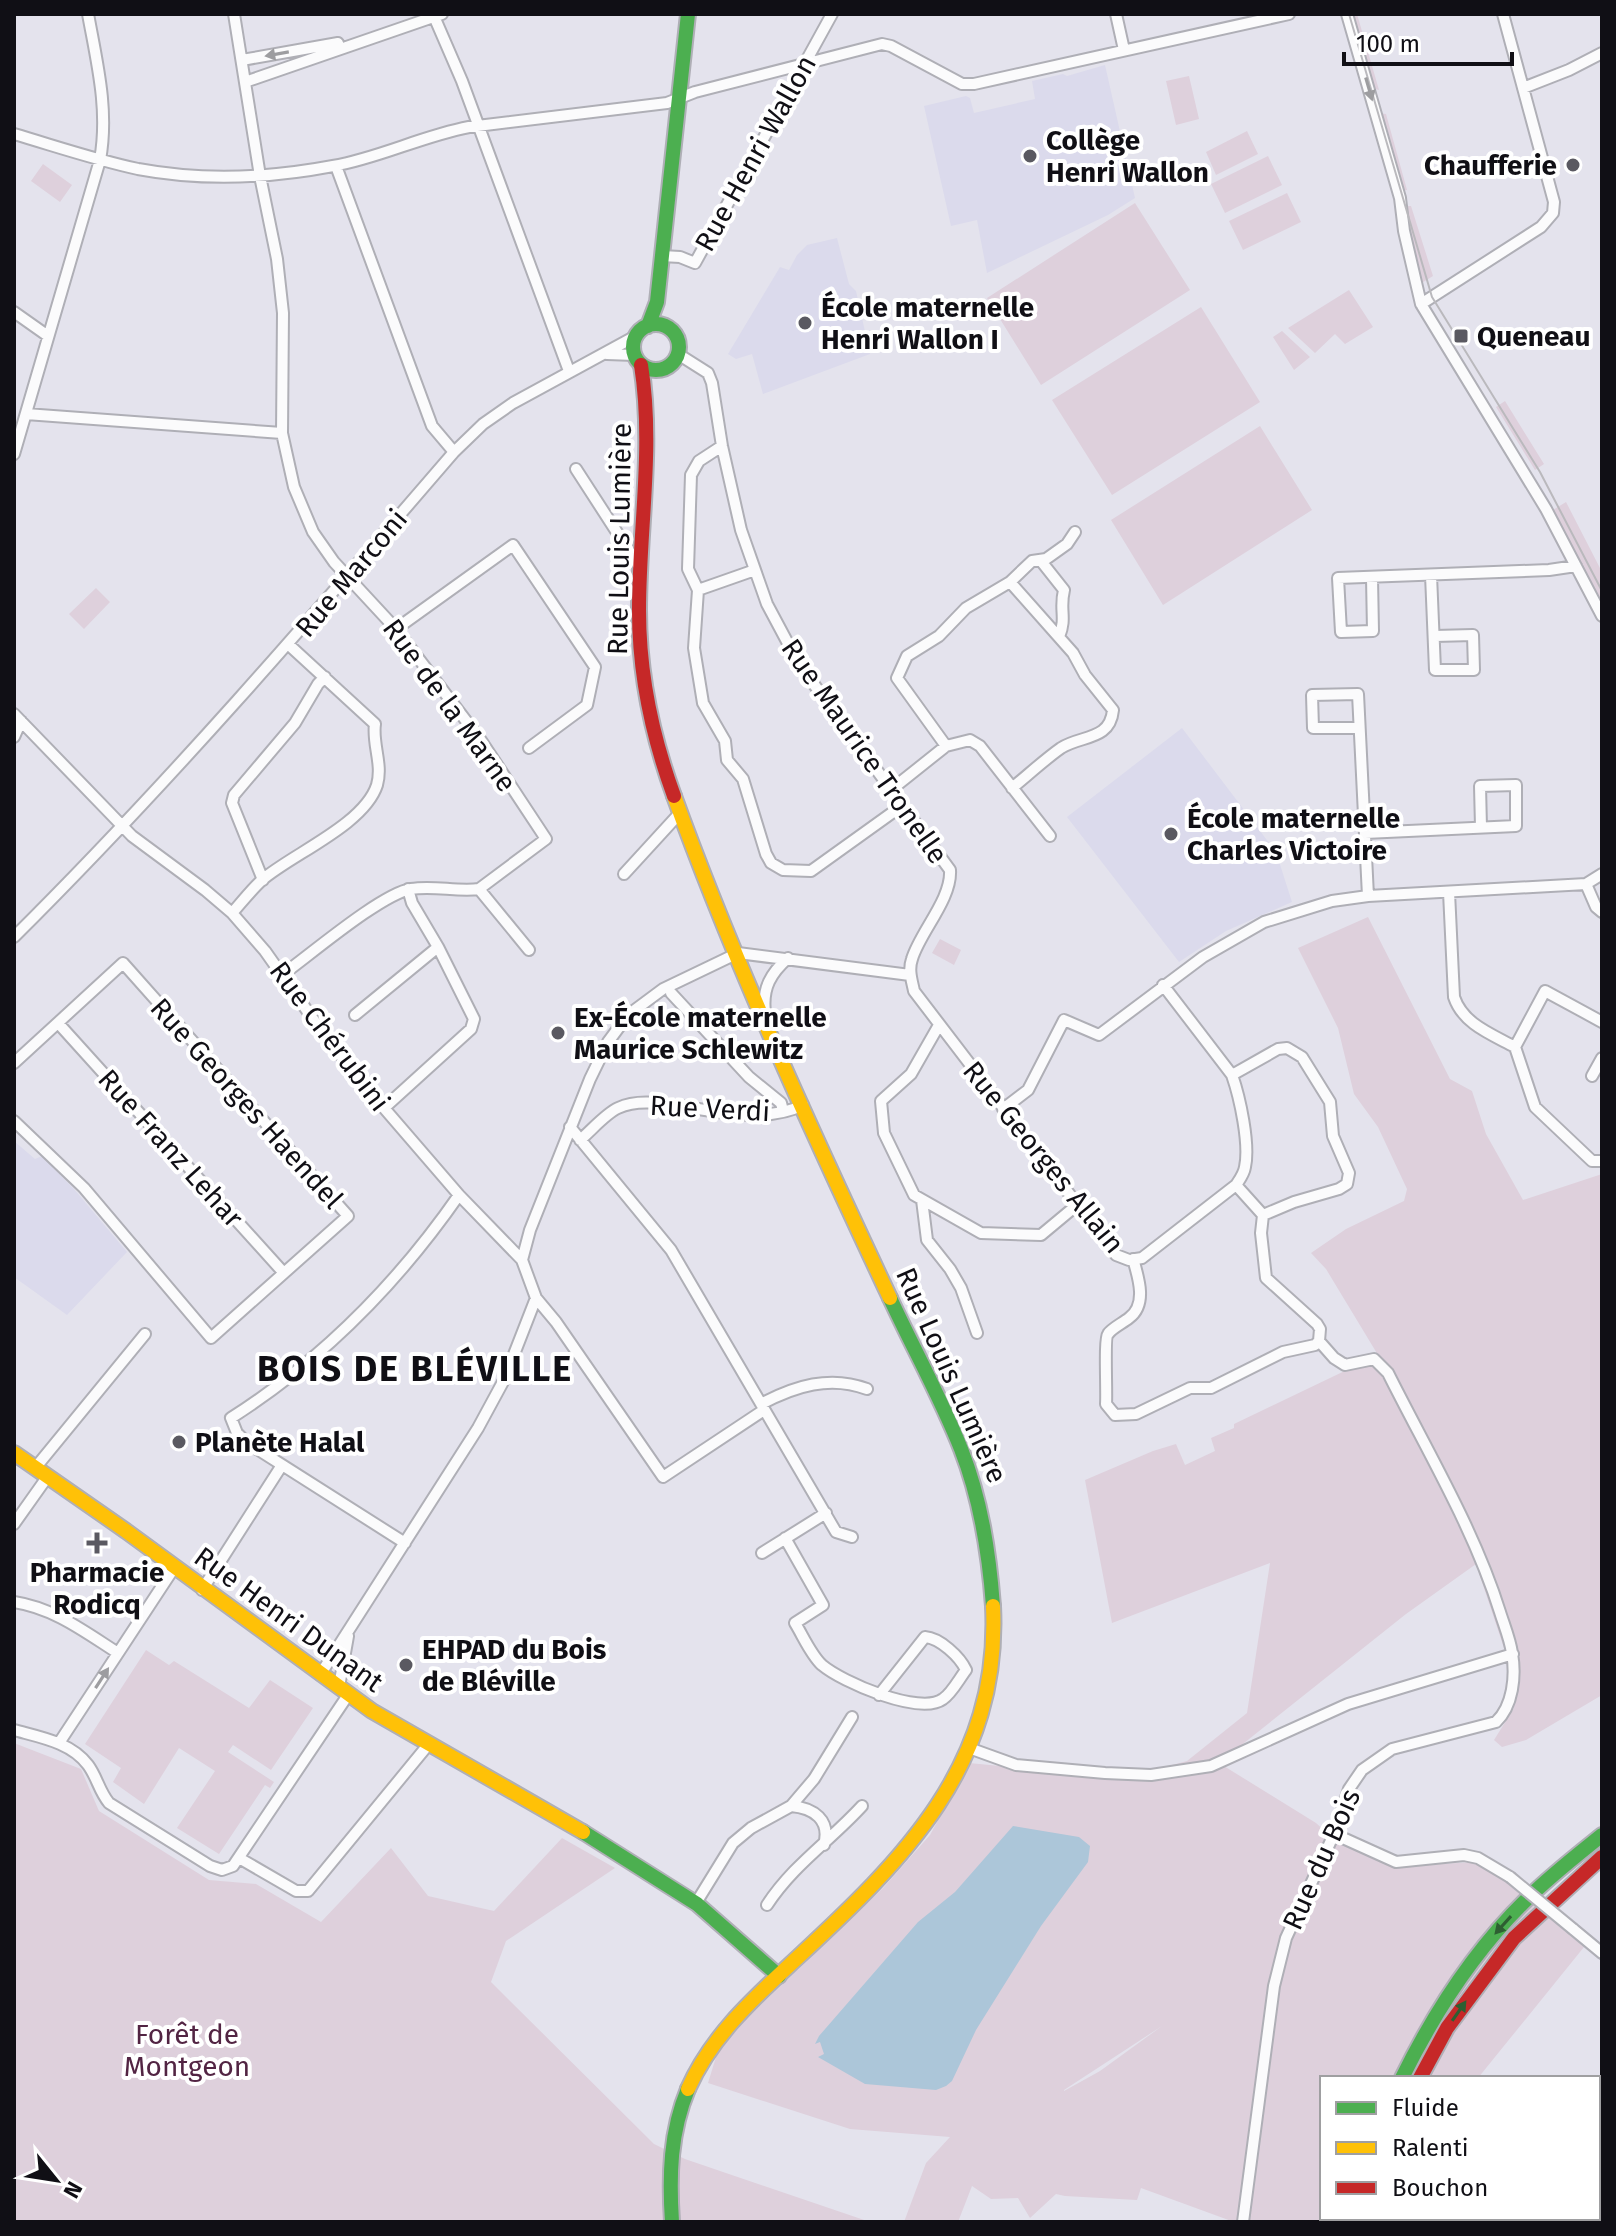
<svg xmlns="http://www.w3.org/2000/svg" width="1616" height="2236" font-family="'Fira Sans',sans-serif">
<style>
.built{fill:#dbdaec}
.green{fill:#ded0dc;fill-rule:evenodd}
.water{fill:#acc6d9}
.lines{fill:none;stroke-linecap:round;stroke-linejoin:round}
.street-casing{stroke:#afafb6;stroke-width:14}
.fast-casing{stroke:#afafb6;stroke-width:18}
.slow-casing{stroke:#afafb6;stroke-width:18}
.jam-casing{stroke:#afafb6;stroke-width:18}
.street{stroke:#fbfbfc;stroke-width:10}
.fast{stroke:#4caf50;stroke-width:14}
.slow{stroke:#ffc107;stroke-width:14}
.jam{stroke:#c62828;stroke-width:14}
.tram{stroke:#bab9bd;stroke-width:2}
.street-bridge-casing{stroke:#afafb6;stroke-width:14;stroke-linecap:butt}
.street-bridge{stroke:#fbfbfc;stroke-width:10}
.oneway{fill:#9d9da0}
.oneway2{fill:#2e5f32}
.poi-dot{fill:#5a5961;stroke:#fff;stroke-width:3}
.labels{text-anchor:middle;stroke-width:8;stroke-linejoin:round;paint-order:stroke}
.poi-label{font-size:28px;font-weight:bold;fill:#100f15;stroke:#fff;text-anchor:start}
.street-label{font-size:28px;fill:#100f15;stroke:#fff}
.park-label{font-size:28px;fill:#522443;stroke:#fff}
.district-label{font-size:36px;font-weight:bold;letter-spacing:2px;fill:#100f15;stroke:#fff}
</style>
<rect width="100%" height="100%" fill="#e4e3ed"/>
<!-- built -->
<path class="built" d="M1105 65 1135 198 1108 215 987 273 977 220 951 226 924 106 966 96 970 98 974 113 1035 99 1032 81 1063 74 1067 76Z
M837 238 849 284 856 291 870 354 763 394 752 354 736 359 728 354 780 267 789 270 797 255 807 245Z
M1182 728 1276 852 1292 902 1226 931 1179 962 1067 817Z
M14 1141 35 1159 42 1156 74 1189 127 1252 67 1315 14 1277Z"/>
<!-- green -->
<path class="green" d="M1351 14H1357L1379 90 1372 88Z
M1189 76 1199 119 1176 125 1166 81Z
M1379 113 1386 114 1407 190 1401 191Z
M1247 131 1258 154 1216 175 1206 152Z
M1268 156 1282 185 1225 213 1211 184Z
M43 164 72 185 60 202 31 181Z
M1287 193 1301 222 1243 250 1229 221Z
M1135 203 1190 290 1041 385 987 298Z
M1405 206H1411L1433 276 1420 284 1407 227Z
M1349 290 1373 327 1345 344 1335 334 1315 353 1288 328Z
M1201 307 1260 402 1112 495 1052 400Z
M1282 331 1310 357 1294 370 1273 337Z
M1505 401 1544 464 1535 470 1496 407Z
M1260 426 1312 510 1163 605 1111 520Z
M1566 502 1602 572V605L1553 510Z
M96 588 110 602 84 629 69 614Z
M1368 917 1450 1079 1472 1091 1486 1134 1523 1200 1602 1174V1695L1526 1740 1502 1747 1494 1740 1514 1708 1504 1648 1476 1564 1406 1614 1219 1763 1316 1823 1327 1833 1392 1867 1474 1862 1496 1874 1584 1947 1478 2078H1322V2218H1516L1525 2222H1234L1141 2188 1137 2200 1065 2196 1056 2194 1030 2218 1018 2198 991 2199 972 2186 958 2222H904L926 2163 950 2137 850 2129 708 2083 720 2044 883 1888 930 1835 969 1763 1124 1778 1187 1761 1247 1713 1270 1563 1112 1623 1085 1480 1153 1451 1176 1444 1185 1465 1215 1451 1211 1438 1234 1428V1424L1378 1355 1326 1269 1311 1253 1346 1229 1404 1201 1407 1189 1378 1127 1354 1094 1338 1028 1298 948ZM1162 2026 1100 2071 1064 2091V2090Z
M940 939 961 950 954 965 932 953Z
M146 1650 169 1665 174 1661 249 1708 270 1680 313 1708 271 1770 233 1745 228 1752 274 1782 270 1788 265 1785 219 1854 177 1828 215 1771 179 1748 144 1804 113 1782 121 1768 85 1744Z
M14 1743 81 1769 99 1811 209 1880 256 1884 321 1922 391 1848 428 1896 494 1911 562 1838 615 1868 506 1941 491 1982 654 2144 685 2159 870 2222H14Z"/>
<!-- water -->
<path class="water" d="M1013 1826 1079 1837 1090 1846 1088 1862 1041 1926 976 2030 952 2081 946 2086 936 2090 865 2084 818 2057 824 2054 820 2042 815 2044 819 2036 918 1922 955 1892Z"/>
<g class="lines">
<!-- street casing -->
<g class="street-casing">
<path id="street" d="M234 14 260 176 277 259 283 313 282 433 294 487 313 532 334 562 396 629 480 739 546 839 479 889C457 892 433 885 411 889 381 894 310 955 282 975
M433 14 462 81 569 371
M1116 14 1124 50
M1347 14 1400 198 1404 231 1421 304 1546 509 1602 616
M242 60 338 43
M245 82 442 14
M1523 88 1569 70 1602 53
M14 134C55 146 96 160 138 169 202 181 270 178 333 166 379 158 422 136 469 127L667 103 695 92 882 44 891 46 962 84H974L1289 14
M336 166 432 426 454 452
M662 256 680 257 695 263 832 14
M1421 304 1541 227 1553 213 1554 202 1503 14
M14 312 48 336
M607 354 634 355
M678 354 708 373 712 383 722 446 741 530 767 604 799 664 950 870C952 899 920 932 912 959 908 970 912 981 914 991L1116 1255 1129 1260 1142 1258 1236 1185C1240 1179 1244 1174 1245 1167 1250 1144 1240 1098 1232 1075L1163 985
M26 414 282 433
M722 446 699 461 691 475 688 569 698 590 694 648 703 703 725 741 727 760 743 779 766 854 771 863 783 870 811 871 903 805
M14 454 100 160C109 110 97 63 88 14
M576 469 640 568
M1041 561 1064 590C1059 610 1067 617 1059 637
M1431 575 1435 670H1474L1473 635 1435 636
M1372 578 1373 631 1341 632 1338 578 1549 570 1576 566
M698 590 755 570
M396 629 513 545 595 667 587 705 529 748
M14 714 132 836 205 890 232 913 265 951 325 1036 384 1108 459 1195 522 1260 536 1298 556 1322 663 1477 764 1410
M1359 728H1313L1312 695 1358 694C1361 762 1365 829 1368 896
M14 737 21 721
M946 746 897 678 907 656 939 636 966 608 1010 582
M1012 788C1028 775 1044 760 1061 748 1081 735 1110 741 1113 710L1085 675 1073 653 1010 582 1032 561 1046 559 1067 544 1075 532
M892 789 946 746 970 740 980 746 1050 836
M1365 833 1516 826V785L1480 786 1481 827
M624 874 679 814
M263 880 232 803 234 795 295 723 318 684 325 677
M1586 884 1596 907 1602 912
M479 889 529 950
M1449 892 1454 997C1463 1024 1491 1034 1515 1047L1545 991 1602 1022
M232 913C242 902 251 890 262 880 292 854 364 825 377 785 383 764 372 744 375 724L289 645
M14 937C169 783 311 618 454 452L483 424 513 403 636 336
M671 993 749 1077 781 1103 783 1111
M765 1012C762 988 771 973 788 958
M355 1015 438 947
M58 1023 283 1272
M939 1025 911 1074 881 1101 884 1133 914 1195 981 1233 1041 1235 1077 1205
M1515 1047 1535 1107 1592 1161H1602
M14 1063 123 963 348 1216 211 1338 84 1188 14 1121
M1232 1075 1278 1049 1287 1048 1302 1057 1330 1102 1333 1136 1349 1173 1347 1184 1339 1189 1294 1202 1263 1215
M1592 1076 1602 1058
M384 1108 471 1029 474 1019 438 947 412 903 408 889
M1003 1109 1028 1090 1064 1020 1099 1035 1203 957 1264 922 1332 901 1368 896 1586 884 1602 874
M570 1127 671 1250 836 1532 852 1537
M580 1140C592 1130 605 1114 618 1108 637 1099 660 1103 680 1106 718 1112 767 1123 803 1105
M922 1200 927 1240 950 1269 961 1288 977 1333
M1133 1259C1139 1279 1147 1305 1129 1318 1123 1323 1112 1328 1108 1334 1104 1339 1107 1391 1106 1404L1115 1415 1136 1414 1190 1388H1211L1283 1352 1315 1345 1319 1341 1320 1329 1317 1324 1266 1278 1261 1233 1263 1215 1236 1185
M522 1260 530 1230 590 1079 608 1042 628 1015 663 989 738 953 910 975
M761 1404C795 1386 830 1375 867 1389
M36 1467 145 1334
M14 1524 48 1476
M785 1538 823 1605 795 1623C803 1636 811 1655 822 1665 842 1682 920 1716 943 1699 952 1693 959 1679 966 1670 960 1657 940 1638 925 1637L879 1695
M405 1543 246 1442 237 1433 231 1418C322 1360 397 1284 459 1195
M762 1553 826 1513
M202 1590 282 1465
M14 1602C54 1608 85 1632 118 1653
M320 1675 478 1428 504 1380 536 1298
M336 1686 340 1681 348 1636
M14 1730C39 1737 71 1742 88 1765 97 1777 99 1791 109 1803L210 1866 222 1870 233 1866 348 1695
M59 1743 174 1568
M969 1748 1016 1765 1105 1773 1151 1775 1211 1766 1348 1704 1513 1654
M791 1806C814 1808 831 1820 824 1845
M1334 1834 1396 1862 1464 1855 1478 1858 1510 1877
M239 1858 296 1891H308L428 1745
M696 1903 733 1843 751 1828 791 1806 814 1779 852 1717
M767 1905C793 1865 830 1841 862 1806
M1573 1929 1602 1953
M1598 2206 1602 2198
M1243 2222 1274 1986 1286 1938 1334 1834 1349 1789 1362 1770 1392 1749 1496 1722C1513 1706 1516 1676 1512 1653 1510 1639 1504 1625 1500 1612 1474 1529 1427 1451 1388 1373L1374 1359 1345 1365 1334 1358 1319 1341
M1590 2222 1592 2218"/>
</g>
<!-- fast casing -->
<g class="fast-casing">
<path id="fast" d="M633 347a23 23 0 1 1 46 0a23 23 0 1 1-46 0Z
M648 326 657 302 688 14
M890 1298C913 1348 941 1398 961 1449 981 1500 989 1552 993 1606
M583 1832 697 1904 779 1976
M1402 2078C1434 2013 1474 1951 1526 1900 1550 1876 1576 1856 1602 1835
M672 2222C669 2176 670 2132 688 2089"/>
</g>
<!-- slow casing -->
<g class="slow-casing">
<path id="slow" d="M674 796C736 967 813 1134 890 1298
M14 1453 126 1531 372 1711 583 1832
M688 2089C712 2035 754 1998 796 1959 903 1860 1001 1765 993 1606
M1342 2222 1343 2218"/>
</g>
<!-- jam casing -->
<g class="jam-casing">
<path id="jam" d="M641 365C654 446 639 529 639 610 639 674 652 736 674 796
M1420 2078 1447 2028 1514 1938 1602 1857
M1359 2222 1360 2218"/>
</g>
<!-- street -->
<use href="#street" class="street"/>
<!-- fast -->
<use href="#fast" class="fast"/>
<!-- slow -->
<use href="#slow" class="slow"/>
<!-- jam -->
<use href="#jam" class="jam"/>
<!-- tram -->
<path class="tram" d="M1349 14 1432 297 1540 472 1602 591"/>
<!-- street-bridge casing -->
<g class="street-bridge-casing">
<path id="street-bridge" d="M1510 1877 1573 1929"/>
</g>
<!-- street-bridge -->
<use href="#street-bridge" class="street-bridge"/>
</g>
<!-- one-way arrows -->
<defs><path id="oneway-solid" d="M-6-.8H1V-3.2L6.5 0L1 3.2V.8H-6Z" transform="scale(2)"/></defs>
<g class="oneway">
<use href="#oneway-solid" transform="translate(277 54) rotate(170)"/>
<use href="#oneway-solid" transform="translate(1369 89) rotate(74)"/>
<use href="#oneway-solid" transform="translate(102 1678) rotate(-57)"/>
</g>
<g class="oneway2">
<use href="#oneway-solid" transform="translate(1503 1925) rotate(132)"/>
<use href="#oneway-solid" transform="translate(1459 2011) rotate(-55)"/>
</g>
<!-- markers -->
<g class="poi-dot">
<circle cx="1030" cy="156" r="8"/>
<circle cx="1573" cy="165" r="8"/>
<circle cx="805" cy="323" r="8"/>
<rect x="1453" y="328" width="16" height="16" rx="4"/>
<circle cx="1171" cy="834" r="8"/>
<circle cx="558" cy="1033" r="8"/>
<circle cx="179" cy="1442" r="8"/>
<path d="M93 1531h8v8h8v8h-8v8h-8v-8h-8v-8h8z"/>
<circle cx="406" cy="1665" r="8"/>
</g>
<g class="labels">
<!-- poi labels -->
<g class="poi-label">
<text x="1046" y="150">Collège<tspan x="1046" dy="32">Henri Wallon</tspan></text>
<text x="1557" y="175" text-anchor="end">Chaufferie</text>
<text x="821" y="317">École maternelle<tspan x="821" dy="32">Henri Wallon I</tspan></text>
<text x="1477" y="346">Queneau</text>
<text x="1187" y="828">École maternelle<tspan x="1187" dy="32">Charles Victoire</tspan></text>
<text x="574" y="1027">Ex-École maternelle<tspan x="574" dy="32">Maurice Schlewitz</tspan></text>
<text x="195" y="1452">Planète Halal</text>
<text x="97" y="1582" text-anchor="middle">Pharmacie<tspan x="97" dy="32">Rodicq</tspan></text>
<text x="422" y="1659">EHPAD du Bois<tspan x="422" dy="32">de Bléville</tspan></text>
</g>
<!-- street labels -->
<g class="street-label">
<text transform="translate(755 153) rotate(-61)" y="10">Rue Henri Wallon</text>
<text transform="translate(619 539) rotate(-89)" y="10">Rue Louis Lumière</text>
<text transform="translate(351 573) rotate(-50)" y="10">Rue Marconi</text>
<text transform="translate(450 705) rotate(54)" y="10">Rue de la Marne</text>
<text transform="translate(865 751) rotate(55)" y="10">Rue Maurice Tronelle</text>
<text transform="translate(330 1036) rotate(53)" y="10">Rue Chérubini</text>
<text transform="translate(247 1103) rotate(48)" y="10">Rue Georges Haendel</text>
<text transform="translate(710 1108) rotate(3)" y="10">Rue Verdi</text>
<text transform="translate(171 1148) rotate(48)" y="10">Rue Franz Lehar</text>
<text transform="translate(1044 1157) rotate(51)" y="10">Rue Georges Allain</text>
<text transform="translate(952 1375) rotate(66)" y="10">Rue Louis Lumière</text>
<text transform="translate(289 1619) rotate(36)" y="10">Rue Henri Dunant</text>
<text transform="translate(1321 1859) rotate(-66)" y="10">Rue du Bois</text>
</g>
<!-- park labels -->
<g class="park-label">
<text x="187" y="2044">Forêt de<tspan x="187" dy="32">Montgeon</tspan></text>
</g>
<!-- district labels -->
<g class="district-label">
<text x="415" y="1381">BOIS DE BLÉVILLE</text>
</g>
</g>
<!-- border -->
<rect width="1616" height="2236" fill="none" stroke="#100f15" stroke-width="32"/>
<!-- legend -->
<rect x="1320" y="2076" width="280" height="144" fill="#ffffff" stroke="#9f9fa1" stroke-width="2"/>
<rect x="1336" y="2102" width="40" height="12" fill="#4caf50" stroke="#9f9fa1" stroke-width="2"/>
<text x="1392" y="2116" font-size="24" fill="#100f15">Fluide</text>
<rect x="1336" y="2142" width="40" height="12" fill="#ffc107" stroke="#9f9fa1" stroke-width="2"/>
<text x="1392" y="2156" font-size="24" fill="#100f15">Ralenti</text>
<rect x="1336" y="2182" width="40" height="12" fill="#c62828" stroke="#9f9fa1" stroke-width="2"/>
<text x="1392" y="2196" font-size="24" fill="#100f15">Bouchon</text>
<!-- north arrow -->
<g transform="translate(56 2180) rotate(120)" stroke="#ffffff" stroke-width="6" paint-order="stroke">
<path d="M0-6L14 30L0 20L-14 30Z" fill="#100f15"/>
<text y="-12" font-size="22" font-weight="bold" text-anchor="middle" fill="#100f15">N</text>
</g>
<!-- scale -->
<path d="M1344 52v12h168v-12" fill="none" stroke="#100f15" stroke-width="4"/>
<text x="1356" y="52" font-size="24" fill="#100f15" stroke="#ffffff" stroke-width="6" paint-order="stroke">100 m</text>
</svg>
